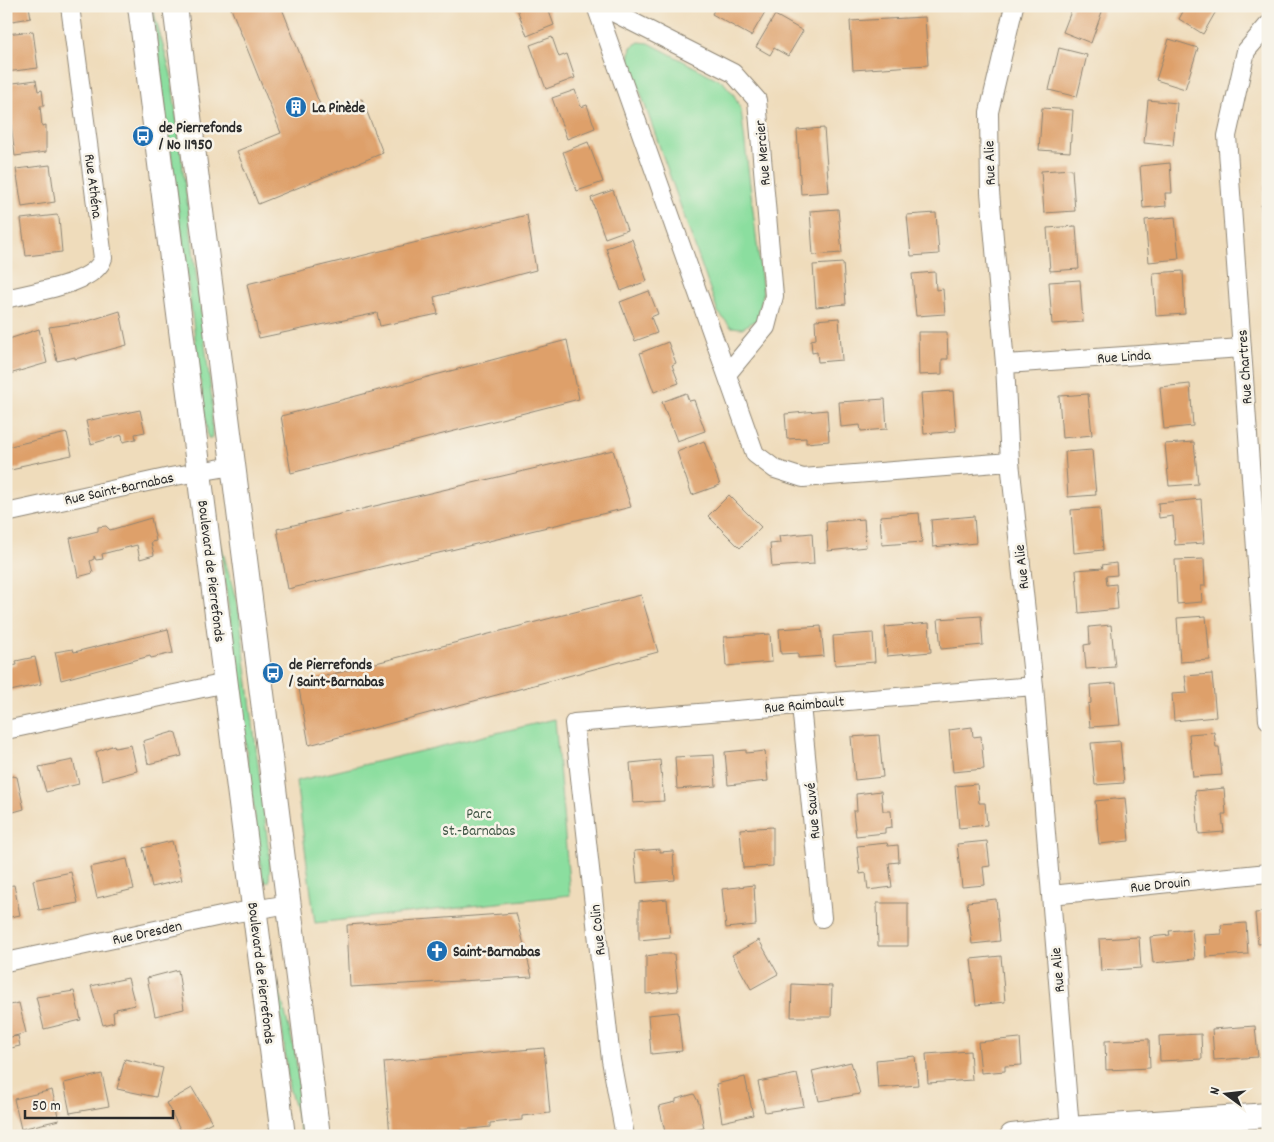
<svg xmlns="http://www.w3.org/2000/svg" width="1274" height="1142" font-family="Dekko,sans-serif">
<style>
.green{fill:#8bde9f;stroke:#5b8465}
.building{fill:#dea06b}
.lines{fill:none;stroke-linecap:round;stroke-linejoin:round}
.street-casing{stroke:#8d8473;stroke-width:20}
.secondary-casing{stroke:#8d8473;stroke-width:26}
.street{stroke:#fff;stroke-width:18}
.secondary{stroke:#fff;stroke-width:24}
.labels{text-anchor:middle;stroke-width:5;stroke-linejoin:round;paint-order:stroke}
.poi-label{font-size:15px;font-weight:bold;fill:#2b2b2b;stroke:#f7f3e8;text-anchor:start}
.street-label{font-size:15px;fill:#2b2b2b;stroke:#f7f3e8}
.park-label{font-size:15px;fill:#435848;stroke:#f7f3e8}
</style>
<rect width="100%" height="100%" fill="#f7f3e8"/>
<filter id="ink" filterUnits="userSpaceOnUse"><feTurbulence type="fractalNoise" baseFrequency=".02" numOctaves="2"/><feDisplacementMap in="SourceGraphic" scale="10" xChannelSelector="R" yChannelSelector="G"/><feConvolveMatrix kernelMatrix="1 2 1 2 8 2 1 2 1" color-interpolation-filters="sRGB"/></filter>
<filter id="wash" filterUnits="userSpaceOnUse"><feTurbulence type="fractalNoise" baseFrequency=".0096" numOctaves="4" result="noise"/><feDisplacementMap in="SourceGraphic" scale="20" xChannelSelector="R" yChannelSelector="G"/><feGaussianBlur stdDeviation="1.12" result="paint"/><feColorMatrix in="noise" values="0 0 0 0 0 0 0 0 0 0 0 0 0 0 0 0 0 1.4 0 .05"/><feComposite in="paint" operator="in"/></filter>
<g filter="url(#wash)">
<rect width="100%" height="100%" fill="#efdcbb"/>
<!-- green -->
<path class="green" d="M152 6 171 74 212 400V438H208Z
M639 42 649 43 723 82 734 95 741 110 763 294 757 320 742 328 731 327 718 312 629 60 631 47Z
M220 541 239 611 270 861 269 882H263Z
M555 719 570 895 315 923 296 781Z
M276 977 295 1052 305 1136H302L289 1087Z"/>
<g id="blocks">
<!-- building -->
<path class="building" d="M6 6H29L31 18 6 22Z
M230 6H281L324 115 362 99 383 153 258 204 237 151 281 133Z
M516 6H547L554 25 527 36Z
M716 6H755L765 12 751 36 712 14Z
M1073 6H1104L1091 43 1063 32Z
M1186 6H1219L1203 34 1179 19Z
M775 15 803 31 788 56 774 48 770 55 756 47Z
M925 17 928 65 853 70 850 21Z
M33 31 38 68 6 72V34Z
M552 37 559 57 567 54 575 78 546 89 530 45Z
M1169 39 1198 48 1185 89 1156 80Z
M1059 48 1087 55 1077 97 1049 90Z
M36 80 38 91 42 90 44 106H40L42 126 46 125V152L15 156 6 84Z
M575 90 581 107 587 105 595 128 567 139 552 98Z
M1148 100 1177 103 1173 146 1144 143Z
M1042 108 1073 110 1070 152 1039 150Z
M824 128 829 192 801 194 797 130Z
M588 142 603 182 577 191 563 152Z
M1170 163 1172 193H1165L1166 206 1143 208 1140 166Z
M50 165 55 202 22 207 16 169Z
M1072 169 1075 211 1044 213 1041 171Z
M1264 186H1268V229L1263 230 1261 205H1265Z
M613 190 627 230 605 238 591 198Z
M838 209 842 253 813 255 810 211Z
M936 213 939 254 911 256 907 215Z
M57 215 59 218 62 252 26 256 21 219Z
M527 215 536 270 434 297 438 314 380 326 377 313 259 338 247 284Z
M1175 217 1179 259 1149 262 1145 220Z
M1076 226 1079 269 1050 271 1047 228Z
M1268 238V263H1266L1264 239Z
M632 239 647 281 621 291 606 248Z
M843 263 846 304 816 307 813 265Z
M1183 271 1185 314 1156 316 1153 273Z
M935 272 936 290 943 289 945 314 916 316 912 274Z
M1080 280 1083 322 1052 324 1049 282Z
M649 291 658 314 651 317 657 333 635 341 620 302Z
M120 311 127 345 75 359V357L57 361 49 327 85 322Z
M839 318 842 360 818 362 817 352 812 353 811 340 816 339 815 320Z
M39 329 47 363 6 375V340Z
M918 332H947L948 359H942V374L919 375Z
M567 340 579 399 291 473 281 416Z
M668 342 676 363 672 365 679 383 654 392 640 353Z
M1190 384 1193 426 1164 429 1160 387Z
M953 391 956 431 924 434 921 393Z
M686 393 689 401 694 400 705 431 677 441 662 402Z
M1088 394 1092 435 1062 438 1059 396Z
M885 399 887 429 861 431 860 425 841 427 839 402Z
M140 410 145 432 135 434 136 439 123 442 122 435 91 444 86 421Z
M827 410 829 441 806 443V438L787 439 785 414Z
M67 433 72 455 20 466V468L6 471V447Z
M704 441 720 485 692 495 677 452Z
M1194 442 1198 484 1169 486 1165 444Z
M613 450 631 507 288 589 277 529Z
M1092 450 1096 495 1068 497 1065 452Z
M729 495 761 527 740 548 708 516Z
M1201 499 1204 543 1175 545 1173 516 1159 518 1158 503Z
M1100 508 1103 550 1074 553 1071 510Z
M919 513 922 542 882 545 880 516Z
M974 516 976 543 933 547 931 520Z
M151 518 156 541 151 542 154 555 140 559 137 545 102 554 103 559 96 560 94 556V559L90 561 93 573 78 577 70 538 98 531V527L106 526 110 530Z
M864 519 866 547 828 551 826 522Z
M812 533 814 564 772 567 770 544 780 543 779 536Z
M1204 559 1205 586H1201L1202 602 1177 604 1175 560Z
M1116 563 1117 575 1106 576 1107 585 1116 584 1118 609 1079 613 1076 570 1103 568 1102 565Z
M641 595 658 652 309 745 298 683Z
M981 616 983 645 941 649 938 619Z
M1206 616 1210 660 1180 662 1177 618Z
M929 623 931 652 887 656 885 627Z
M1111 625 1115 667 1086 669 1084 645 1090 644 1089 627Z
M821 626 824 656 798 658V653L781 654 779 629Z
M168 629 173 653 151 658 150 656 61 680 55 652 73 649 74 652 83 650Z
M873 633 875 662 835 665 833 636Z
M770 634 772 662 726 666 724 637Z
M35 657 41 684 6 692V667L17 665 16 661Z
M1212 674 1216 717 1174 721 1172 694 1187 693 1185 676Z
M1116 683 1120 725 1090 727 1088 704 1091 703 1090 685Z
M972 727 973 737 981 736 984 769 953 772 949 730Z
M173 732 176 733 182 756 148 764 143 741Z
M1214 732 1216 747H1219L1222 775 1193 777 1189 734Z
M879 735 883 777 855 780 851 737Z
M1120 741 1124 783 1095 785 1091 743Z
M114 745 115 748 131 745 137 771 102 780 96 752Z
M746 750V753L765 751 768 781 728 785 725 752Z
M714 755 716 786 677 789 675 757Z
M73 760 79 784 46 792 39 767Z
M660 760 664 801 633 803 630 763Z
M13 776 17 777 24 809 10 813 6 803V778Z
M977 784 979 803H985L987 825 959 828 955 786Z
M1224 788 1226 814H1222L1224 832 1199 834 1195 791Z
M881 791 883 811H891L892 827 885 828V833L856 836 853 811H857L856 794Z
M1125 798 1129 841 1099 844 1095 801Z
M773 827V866L743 868 740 829Z
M172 841 182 880 152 887 143 848Z
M987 841 990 866 983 867 985 885 962 887 957 844Z
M887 843 888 846 898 845 899 862 889 863 892 887 868 890 866 873 860 874 857 846Z
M660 849V852L673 851 675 880 637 883 634 851Z
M127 859 134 889 97 898 90 867Z
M71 872 78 903 39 910 33 880Z
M14 885 20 915 6 918V886Z
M754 885 756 925 726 928 722 889Z
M667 899 670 937 639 940V902Z
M996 899 1000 941 972 944 967 902Z
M877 903H908V946H878Z
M1268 912V943L1258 944 1255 913Z
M516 913 532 977 350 987 347 925Z
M1246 923 1248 954 1206 957 1205 935 1222 934 1221 925Z
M1192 929 1195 959 1153 963 1150 937 1170 935 1169 931Z
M1139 937 1141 968 1101 971 1099 939Z
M759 940 778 974 751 989 732 955Z
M660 954H674L678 991 646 994V956Z
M1001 956 1005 1002 976 1005 971 959Z
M178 970 184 1009 155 1016 147 978Z
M128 978 135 1005 116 1009 117 1011 113 1012 114 1022 103 1025 91 986Z
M792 984 832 986 831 1017H791Z
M74 991 81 1020 44 1029 36 997Z
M19 1003 26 1033 11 1037 18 1036 20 1046 6 1049V1006Z
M678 1012 682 1051 651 1054 648 1015Z
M1255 1026 1258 1057 1214 1060 1212 1029Z
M1201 1034 1202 1059 1160 1061 1159 1036Z
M1020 1038 1022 1065 1005 1066V1071L981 1073 978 1042Z
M1149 1039 1150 1068 1106 1070 1105 1041Z
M544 1048 550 1113 522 1116V1120L490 1123V1127L460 1130V1134L390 1136 384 1062Z
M970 1051 972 1080 928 1083 926 1054Z
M915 1056 918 1085 878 1088 876 1060Z
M125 1059 163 1068 156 1097 117 1089Z
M851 1062 860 1094 819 1101 812 1071Z
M102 1074 109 1106 70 1113 64 1083Z
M797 1074 804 1106 765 1112 758 1082Z
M745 1077 753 1115 722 1122 716 1084Z
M192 1088 212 1122 184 1136 166 1103Z
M52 1090 59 1120 21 1129 14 1099Z
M694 1094 699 1103 704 1128 666 1136 659 1106 676 1102V1099Z"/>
</g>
</g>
<g filter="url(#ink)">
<use href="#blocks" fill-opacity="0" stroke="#8d8473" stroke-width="1"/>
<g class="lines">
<!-- street casing -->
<g class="street-casing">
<path id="street" d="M596 6 755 454 775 469 803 478 1010 462
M601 6 733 73 757 100 774 296 766 327 727 374
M1014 6 989 112 990 192 1005 364 1010 462 1034 686 1070 1129
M1268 25 1246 51 1227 136 1268 720
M6 299C31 292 95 285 103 258L70 6
M1005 364 1242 348
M6 513 170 477 233 466
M801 705 822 918
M6 730 226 683
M1051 895 1268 873
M6 962 235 913 289 904
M625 1136 611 1060 574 723 1034 686"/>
</g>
<!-- secondary casing -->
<g class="secondary-casing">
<path id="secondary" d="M140 6 283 1136
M175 6 318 1136
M1012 1136 1070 1129 1268 1115"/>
</g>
<!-- street -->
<use href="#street" class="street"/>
<!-- secondary -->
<use href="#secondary" class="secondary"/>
</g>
</g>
<!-- icons -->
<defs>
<g id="building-disc" transform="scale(1.125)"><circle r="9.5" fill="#1f6fb2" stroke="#f7f3e8"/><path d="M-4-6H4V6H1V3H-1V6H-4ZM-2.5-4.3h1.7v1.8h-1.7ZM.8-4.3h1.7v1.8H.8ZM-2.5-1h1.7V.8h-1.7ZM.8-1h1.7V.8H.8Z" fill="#fff"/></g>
<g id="bus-disc" transform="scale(1.125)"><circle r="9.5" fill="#1f6fb2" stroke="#f7f3e8"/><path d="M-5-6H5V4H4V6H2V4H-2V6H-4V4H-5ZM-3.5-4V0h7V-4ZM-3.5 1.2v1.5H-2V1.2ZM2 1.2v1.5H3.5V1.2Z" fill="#fff"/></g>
<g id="church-disc" transform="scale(1.125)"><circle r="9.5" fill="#1f6fb2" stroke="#f7f3e8"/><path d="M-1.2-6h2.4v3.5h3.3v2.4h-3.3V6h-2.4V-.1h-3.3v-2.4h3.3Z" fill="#fff"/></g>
</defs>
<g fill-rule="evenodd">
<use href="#building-disc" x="296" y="107"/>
<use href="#bus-disc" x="143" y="136"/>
<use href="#bus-disc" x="273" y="673"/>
<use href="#church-disc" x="437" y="951"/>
</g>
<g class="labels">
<!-- poi labels -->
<g class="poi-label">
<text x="312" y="112">La Pinède</text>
<text x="159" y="132">de Pierrefonds<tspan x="159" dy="17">/ No 11950</tspan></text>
<text x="289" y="669">de Pierrefonds<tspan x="289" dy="17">/ Saint-Barnabas</tspan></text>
<text x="453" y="956">Saint-Barnabas</text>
</g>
<!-- street labels -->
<g class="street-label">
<text transform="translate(762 153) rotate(-95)" y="5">Rue Mercier</text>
<text transform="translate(989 163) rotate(-92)" y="5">Rue Alie</text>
<text transform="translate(94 186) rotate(83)" y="5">Rue Athéna</text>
<text transform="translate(1124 356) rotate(-4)" y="5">Rue Linda</text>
<text transform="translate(1244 367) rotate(-94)" y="5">Rue Chartres</text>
<text transform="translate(119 488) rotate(-12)" y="5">Rue Saint-Barnabas</text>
<text transform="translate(1021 567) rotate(-96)" y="5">Rue Alie</text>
<text transform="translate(212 571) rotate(83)" y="5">Boulevard de Pierrefonds</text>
<text transform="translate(804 704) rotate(-5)" y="5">Rue Raimbault</text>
<text transform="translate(812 811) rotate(-95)" y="5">Rue Sauvé</text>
<text transform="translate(1160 884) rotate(-6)" y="5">Rue Drouin</text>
<text transform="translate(597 930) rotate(-96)" y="5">Rue Colin</text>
<text transform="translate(147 932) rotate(-12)" y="5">Rue Dresden</text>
<text transform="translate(1057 970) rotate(-95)" y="5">Rue Alie</text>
<text transform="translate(262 973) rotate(83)" y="5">Boulevard de Pierrefonds</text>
</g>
<!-- park labels -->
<g class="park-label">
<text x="479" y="818">Parc<tspan x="479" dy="17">St.-Barnabas</tspan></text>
</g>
</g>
<!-- margin -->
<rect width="1274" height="1142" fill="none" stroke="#f7f3e8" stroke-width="25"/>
<!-- north arrow -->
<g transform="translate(1226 1094) rotate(285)" stroke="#f7f3e8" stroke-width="4" paint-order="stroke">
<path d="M0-4L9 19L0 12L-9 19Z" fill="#2b2b2b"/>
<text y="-8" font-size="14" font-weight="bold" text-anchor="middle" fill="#2b2b2b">N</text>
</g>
<!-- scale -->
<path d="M25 1110v8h148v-8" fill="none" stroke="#2b2b2b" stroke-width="2.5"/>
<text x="32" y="1110" font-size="15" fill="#2b2b2b" stroke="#f7f3e8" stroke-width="4" paint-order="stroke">50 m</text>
</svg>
